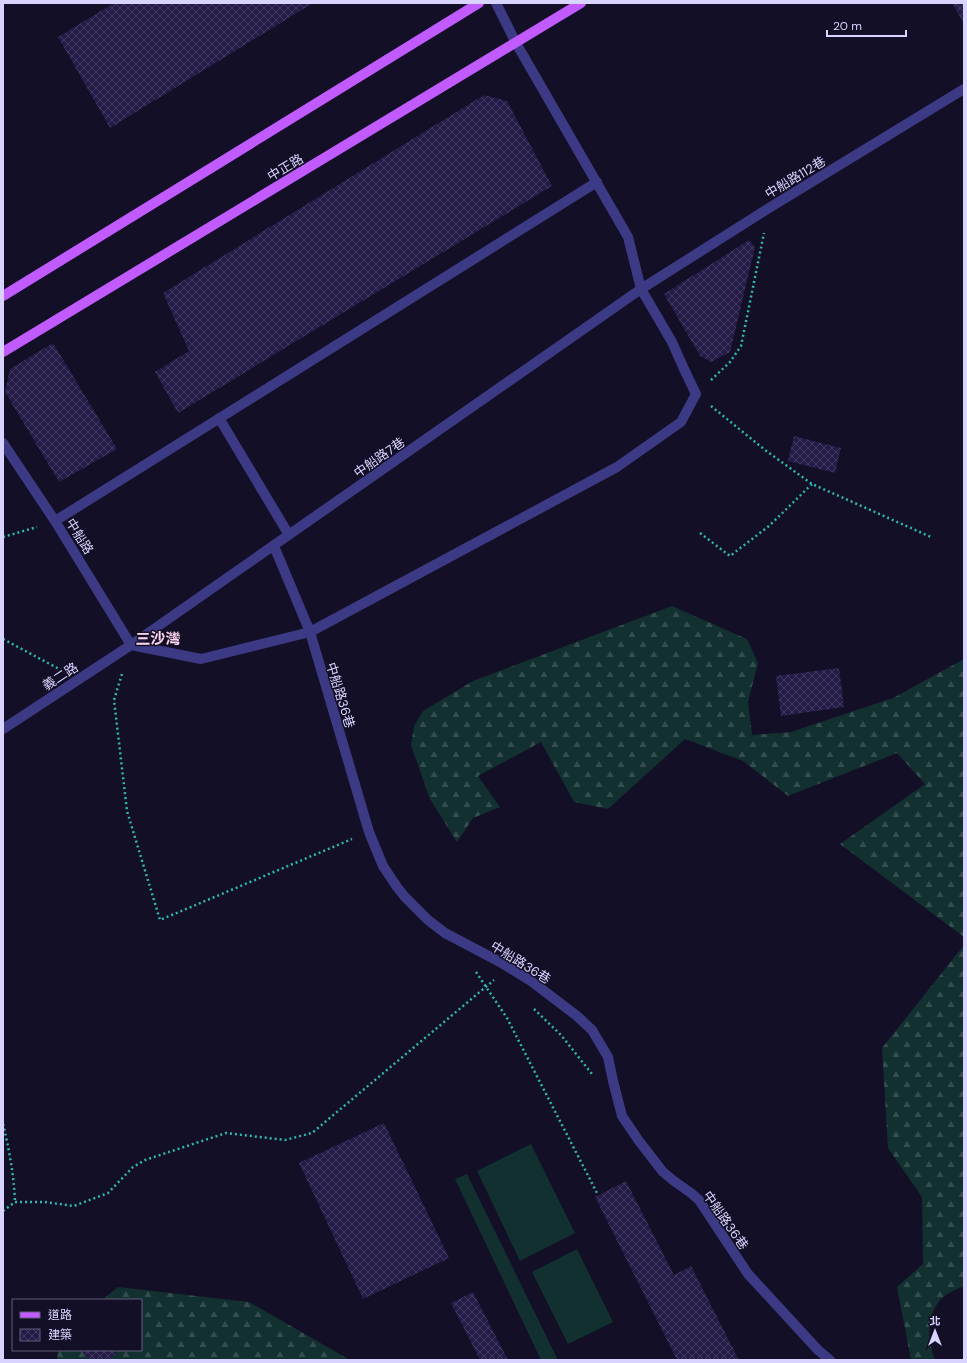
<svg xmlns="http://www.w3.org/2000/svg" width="967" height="1363" font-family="'DM Sans','Noto Sans TC',sans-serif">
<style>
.forest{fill:url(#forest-firs)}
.pitch{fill:#12302f}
.building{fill:url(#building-cross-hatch)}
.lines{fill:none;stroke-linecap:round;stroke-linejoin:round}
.path{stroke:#2fb8b0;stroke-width:2.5;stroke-dasharray:2 3;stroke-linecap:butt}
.minor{stroke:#3d3a85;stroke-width:10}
.primary{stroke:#c25bff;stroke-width:10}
.labels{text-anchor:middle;stroke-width:3;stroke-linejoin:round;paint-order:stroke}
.street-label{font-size:13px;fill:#d9d4ff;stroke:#130f26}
.quarter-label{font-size:15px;font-weight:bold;fill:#ffd6f0;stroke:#130f26}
</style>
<defs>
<pattern id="forest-firs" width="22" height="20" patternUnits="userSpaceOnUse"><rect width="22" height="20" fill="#12302f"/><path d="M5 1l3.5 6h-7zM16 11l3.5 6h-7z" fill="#344d4e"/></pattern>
<pattern id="building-cross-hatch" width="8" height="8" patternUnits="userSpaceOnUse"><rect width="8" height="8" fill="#241b47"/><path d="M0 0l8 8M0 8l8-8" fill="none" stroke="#433b63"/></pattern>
</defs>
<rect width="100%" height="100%" fill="#130f26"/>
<!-- forest -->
<path class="forest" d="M672 606 747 639 758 663 748 702 752 735 791 732 893 698 964 659V937L840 844 925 784 897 753 788 796 743 761 685 739 608 809 574 802 541 742 478 776 500 807 473 818 457 842 430 799 411 745 414 726 423 711 473 681Z
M964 945V1286C955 1290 944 1294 938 1303 926 1319 928 1342 935 1360H911L897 1287 923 1264 922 1197 888 1148 882 1048Z
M118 1287 249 1302 350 1360H57L58 1350H141V1300H102Z"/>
<!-- pitch -->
<path class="pitch" d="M531 1144 575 1233 520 1261 477 1171Z
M467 1174 558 1360H541L455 1179Z
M577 1249 613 1322 568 1344 532 1272Z"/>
<!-- building -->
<path class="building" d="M114 3H313L110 128 58 37Z
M952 3H964V24Z
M484 95 507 101 552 186 178 413 155 372 189 351 163 293Z
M749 240 755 247 730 352 711 362 700 356 664 294Z
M53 343 117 449 59 482 5 392 10 369Z
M794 436 841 448 835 473 788 461Z
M839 668 844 707 781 716 776 676Z
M384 1123 449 1258 363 1299 299 1163Z
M626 1181 674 1275 691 1266 739 1360H677L595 1197Z
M473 1292 508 1360H480L451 1303Z
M81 1350H119L117 1353 108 1360H91L86 1357Z"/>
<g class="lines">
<!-- path -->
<path class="path" d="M711 380 730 362 741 346 764 233
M711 406 765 450 812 484 931 537
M700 533 730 556 769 526 812 484
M3 537 37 527
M3 639 61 670
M122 674 114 700 127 811 160 920 352 839
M476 972 507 1018 598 1195
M534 1009 561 1035 592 1074
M3 1124C9 1149 14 1175 15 1202
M3 1211 15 1202H45L74 1206 108 1193 133 1167 145 1160 226 1133 285 1140 312 1133 494 980"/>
<!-- minor -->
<path class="minor" d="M219 418 289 535
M3 443 55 521 131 645
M55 521 597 182
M274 546 310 632 369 832 383 866 397 887 405 897 428 920 445 933 500 962 531 981 577 1016 592 1030 608 1057 613 1081 622 1116 639 1141 663 1172 674 1181 691 1193 699 1200 748 1274 818 1350 830 1360
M131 645 201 659 310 632 617 467 681 422 696 394 684 369 672 342 641 289 628 237 516 43 496 3
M3 729 131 645 641 289 769 208 964 89"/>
<!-- primary -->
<path class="primary" d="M3 296 479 3
M3 352 581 3"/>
</g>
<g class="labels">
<!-- street labels -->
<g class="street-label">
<text transform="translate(285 167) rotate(-31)" y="5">中正路</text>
<text transform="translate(795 177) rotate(-31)" y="5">中船路112巷</text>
<text transform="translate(379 457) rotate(-35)" y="5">中船路7巷</text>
<text transform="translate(80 536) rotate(58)" y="5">中船路</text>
<text transform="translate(60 676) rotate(-33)" y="5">義二路</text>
<text transform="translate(341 695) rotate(73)" y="5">中船路36巷</text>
<text transform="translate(521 962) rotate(32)" y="5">中船路36巷</text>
<text transform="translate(726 1220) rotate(55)" y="5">中船路36巷</text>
</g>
<!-- quarter labels -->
<g class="quarter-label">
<text x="158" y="644">三沙灣</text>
</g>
</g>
<!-- border -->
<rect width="967" height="1363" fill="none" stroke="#d9d4ff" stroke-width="8"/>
<!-- legend -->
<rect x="12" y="1299" width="130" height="52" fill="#130f26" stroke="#625e7d"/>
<rect x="20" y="1312" width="20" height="6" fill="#c25bff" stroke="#625e7d"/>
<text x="48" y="1319" font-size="12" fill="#d9d4ff">道路</text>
<rect x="20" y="1329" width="20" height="12" fill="url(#building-cross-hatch)" stroke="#625e7d"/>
<text x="48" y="1339" font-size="12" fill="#d9d4ff">建築</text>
<!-- north arrow -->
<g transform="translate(935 1331)" stroke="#130f26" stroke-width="3" paint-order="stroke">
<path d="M0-3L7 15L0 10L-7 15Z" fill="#d9d4ff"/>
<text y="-6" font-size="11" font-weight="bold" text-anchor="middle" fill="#d9d4ff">北</text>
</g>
<!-- scale -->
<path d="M827 30v6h79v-6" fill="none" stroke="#d9d4ff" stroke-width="2"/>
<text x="833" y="30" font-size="12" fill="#d9d4ff" stroke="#130f26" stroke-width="3" paint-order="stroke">20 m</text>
</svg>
